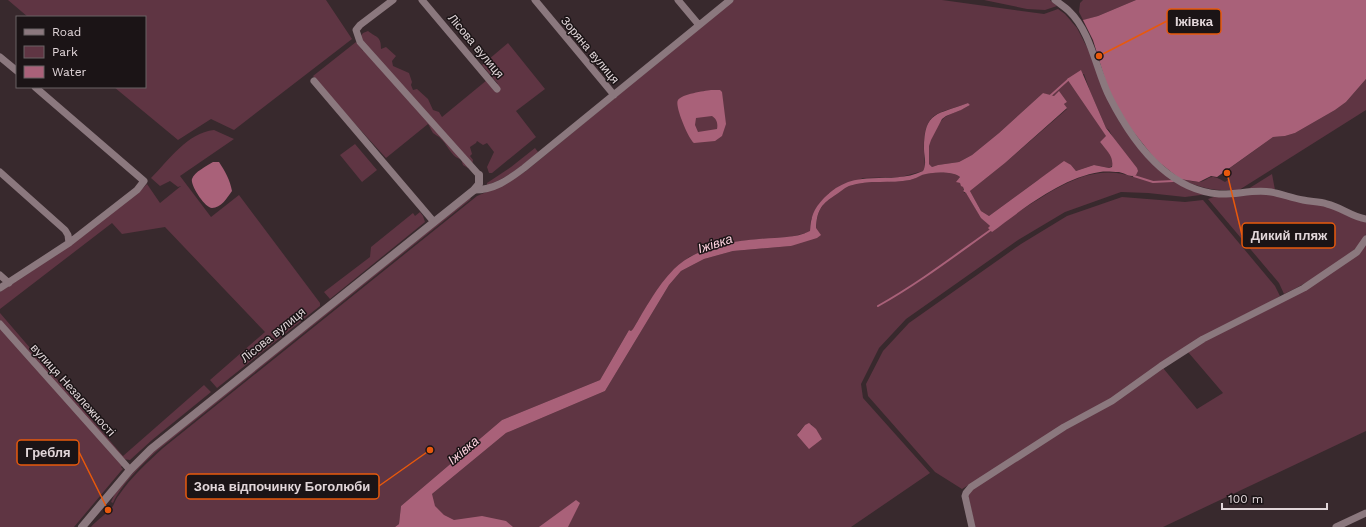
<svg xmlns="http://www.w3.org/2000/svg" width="1366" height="527" font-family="'Work Sans',sans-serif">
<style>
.green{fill:#5f3543;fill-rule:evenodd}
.water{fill:#a96179;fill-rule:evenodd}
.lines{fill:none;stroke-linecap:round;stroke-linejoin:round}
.stream{stroke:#a96179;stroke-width:2}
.minor{stroke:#8b787e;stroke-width:7}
.tertiary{stroke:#8b787e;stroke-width:8}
.labels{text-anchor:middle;stroke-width:3;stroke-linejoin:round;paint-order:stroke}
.street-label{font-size:12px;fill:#e1d6d9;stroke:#1b1416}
.water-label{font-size:13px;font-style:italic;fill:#fdd2df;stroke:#1b1416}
.leader{fill:none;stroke:#e8590c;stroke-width:1.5}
.callout-dot{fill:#e8590c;stroke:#1b1416;stroke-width:1.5}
.callout{fill:#1b1416;stroke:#e8590c;stroke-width:1.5}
.callout-label{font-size:13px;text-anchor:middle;font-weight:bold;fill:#e1d6d9}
</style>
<rect width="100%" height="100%" fill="#38292d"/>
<!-- green -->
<path class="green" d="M8 0H326L352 39 234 130 211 119 178 140 114 87H145V17H28Z
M734 0H942L1044 14 1058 9 1065 14 1077 28 1092 57 1104 91 1120 123 1134 141 1151 163 1208 194 1185 197 1148 193 1121 192 1065 212 1018 240 906 319 879 348 861 384 863 398 930 473 851 527H432V494L506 433 605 391 669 285 681 271 704 259 733 251 791 246 816 229C817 212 820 205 834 196 839 193 844 188 849 186 869 179 891 184 910 180 914 179 918 177 921 175 932 172 951 171 960 177L957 182 960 183 963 187 964 193H966C974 204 979 217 990 226 1001 220 1012 215 1023 209 1057 188 1092 162 1133 177L1109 130 1106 128 1090 91 1084 74 1067 79 1107 137 1100 142C1106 150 1114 156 1112 166L1109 168 1094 165 1076 171 1071 165 1038 180 989 216 981 211 970 191 1005 163 1067 109 1064 104 1067 102 1043 93 999 133 972 155 959 162 938 165 932 167 929 164C929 158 928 151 929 145 930 138 940 119 947 116 955 112 962 110 970 105L968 103C958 107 947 109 937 114 920 123 924 151 925 167L923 171 901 177 863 178 829 193 811 219 810 232 790 237 759 239 734 242 703 251 689 257 651 299 633 329 631 331 629 330 600 380 502 420 401 506 399 524 395 527H91C98 519 107 514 113 506 115 502 116 498 119 495 131 477 148 462 163 448L477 196 507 183 526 171ZM811 424 822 439 798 433 805 425Z
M984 0H1050L1057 6 1045 10 1027 9Z
M1083 0H1136L1098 16 1084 20 1093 27 1099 56 1093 40 1079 12 1080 3Z
M368 31C377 38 381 36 381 49L386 47 396 56 392 61 393 66 409 73 412 82 411 85 413 90 417 89 428 99 433 110 439 112 442 117 487 80 498 84 482 65 508 43 545 89 516 111 536 137 492 173H489L487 167 494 152 487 143 483 145 477 141 476 143 470 147 472 154 470 156 473 160 472 165 468 168 463 165 461 159C452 158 447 144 441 139 439 136 435 135 433 133 431 130 430 127 428 124L386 158 335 102 313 76 356 42 363 51 360 37 363 33Z
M1366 79V110L1239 190C1214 191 1203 189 1180 179 1186 180 1191 181 1197 182 1211 182 1206 171 1225 182L1229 179 1230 168 1273 137 1285 136 1295 133 1335 110 1346 102Z
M214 130 234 139 180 176 211 217 239 195 320 303V306L217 388 210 380 265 332 165 227 122 234 112 223 0 309V292L71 245 139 192 147 184 160 203 181 186 178 187 170 181 160 186 151 178C169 160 187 133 214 130Z
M355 144 377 170 362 182 340 155Z
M535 148 538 152C523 165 507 179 487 185V183L511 167Z
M1272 174 1275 190 1248 189Z
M1270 194 1325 205 1366 222C1366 226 1366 231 1366 234 1361 253 1302 286 1284 294L1279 283 1208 199 1219 195Z
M1122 197 1185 202 1203 200 1275 286 1280 296 962 489 935 472 868 396 866 384 883 351 909 323 1021 244 1067 216Z
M470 198 471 199 158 450C143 463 121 485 113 503L111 502 115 493 149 455Z
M420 212 423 216 425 222 330 299 324 292 370 257 371 247 413 213 415 216Z
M1366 244V431L1163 527H975L968 494 972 489 1163 368 1197 409 1223 393 1188 352 1205 341 1284 300Z
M0 313 123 456 204 385 211 392 152 440 130 460 123 459 0 320Z
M0 326 123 465 121 467 123 469 121 471 74 527H0Z"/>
<!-- water -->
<path class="water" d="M1136 0H1366V79L1346 102 1335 110 1295 133 1285 136 1273 137 1217 177 1211 176 1199 182 1180 179 1155 159 1124 120 1108 89 1093 40 1083 20 1098 16Z
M1081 70 1106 128 1137 168 1138 171 1136 175C1130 178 1125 173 1119 172 1113 172 1106 171 1100 172 1061 178 1023 209 992 232L988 228 990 226 981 218 966 193 963 191 964 190 963 187 961 186 960 183 956 182 960 177C952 171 932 172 922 175 918 177 914 179 910 180 891 184 869 179 849 186 844 188 839 193 834 196 820 205 817 212 816 228L821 235 817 238 791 246 733 251 704 259 681 271 669 285 605 391 506 433 432 494 435 506 444 515 454 520 482 516 506 521 513 527H395L399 524 401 506 502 420 600 380 629 330 631 331 633 329C645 309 657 286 674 269 695 248 730 241 759 239 777 237 794 239 810 231 811 216 813 210 824 198 856 165 889 187 923 171 927 164 924 156 924 149 924 110 938 115 968 103L970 105 961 110 946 116 942 119 931 140 929 146V164L932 167 938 165 959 162 972 155 999 133 1043 93 1054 96 1059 91 1067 102 1064 104 1067 108 1005 163 970 191 981 211 989 216 1064 161 1071 165 1076 171 1094 165 1109 168 1112 167C1114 156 1106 150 1100 142L1106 136 1067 79Z
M711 90H720L722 92 726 124 722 136 715 141 694 143C689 140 674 105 678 100 682 94 704 91 711 90ZM712 116C717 119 718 124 717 129L698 132 695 125 696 118Z
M213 162H219C225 171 230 180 232 191 227 198 221 208 212 208 205 208 190 185 192 179 194 172 207 166 213 162Z
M809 423 816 429 822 439 809 449 797 435 805 425Z
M576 500 580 503 568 527H539Z"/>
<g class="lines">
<!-- stream -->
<path class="stream" d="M1050 96 1069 79
M1134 176 1153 182 1173 181
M878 306C919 283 954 256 992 229"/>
<!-- minor -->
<path class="minor" d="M393 0 360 25 356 30 360 42 479 175
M422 0 497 89
M535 0 614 95
M678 0 699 25
M1055 0C1060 4 1065 7 1069 11 1092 33 1096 71 1110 98 1132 141 1167 190 1219 194 1236 195 1253 189 1271 192 1282 194 1292 198 1303 200 1311 202 1319 201 1327 204 1341 207 1352 217 1366 219
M0 57 17 71
M314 81 434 222
M0 172 65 230 68 235 69 243
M474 190C494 190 508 180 524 168L730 0
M0 275 9 283
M0 288 69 243 137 190 144 181 35 87
M0 324 130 470
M972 527 965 496 966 493 971 487 1064 427 1112 401 1161 366 1203 339 1304 288 1357 252 1366 239
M1336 527 1366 513"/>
<!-- tertiary -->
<path class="tertiary" d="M82 527 130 470 151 449 474 190 479 184V175"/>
</g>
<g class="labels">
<!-- street labels -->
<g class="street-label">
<text transform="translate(476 46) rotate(50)" y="4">Лісова вулиця</text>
<text transform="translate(590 50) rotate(50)" y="4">Зоряна вулиця</text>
<text transform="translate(273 335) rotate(-39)" y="4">Лісова вулиця</text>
<text transform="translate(73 390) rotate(48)" y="4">вулиця Незалежності</text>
</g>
<!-- water labels -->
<g class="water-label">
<text transform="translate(715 243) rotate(-18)" y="5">Іжівка</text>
<text transform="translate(463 450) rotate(-40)" y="5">Іжівка</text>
</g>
</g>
<!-- callouts -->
<path class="leader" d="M1099 56L1167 21M1227 173L1242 235M108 510L79 452M430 450L379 486"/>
<g class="callout-dot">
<circle cx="1099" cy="56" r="4"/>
<circle cx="1227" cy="173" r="4"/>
<circle cx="108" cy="510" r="4"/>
<circle cx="430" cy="450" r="4"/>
</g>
<g class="callout">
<rect x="1167" y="9" width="54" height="25" rx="4"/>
<rect x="1242" y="223" width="93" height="25" rx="4"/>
<rect x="17" y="440" width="62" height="25" rx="4"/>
<rect x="186" y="474" width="193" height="25" rx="4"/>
</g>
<g class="callout-label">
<text x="1194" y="26">Іжівка</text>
<text x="1289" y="240">Дикий пляж</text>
<text x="48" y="457">Гребля</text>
<text x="282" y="491">Зона відпочинку Боголюби</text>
</g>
<!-- legend -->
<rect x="16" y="16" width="130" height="72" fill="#1b1416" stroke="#6a6264"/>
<rect x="24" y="29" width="20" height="6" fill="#8b787e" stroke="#6a6264"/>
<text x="52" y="36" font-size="12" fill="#e1d6d9">Road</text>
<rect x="24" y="46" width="20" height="12" fill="#5f3543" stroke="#6a6264"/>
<text x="52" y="56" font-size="12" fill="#e1d6d9">Park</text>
<rect x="24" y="66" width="20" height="12" fill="#a96179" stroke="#6a6264"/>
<text x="52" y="76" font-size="12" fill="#e1d6d9">Water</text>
<!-- scale -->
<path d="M1222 503v6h105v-6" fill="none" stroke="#e1d6d9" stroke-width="2"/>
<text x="1228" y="503" font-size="12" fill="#e1d6d9" stroke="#1b1416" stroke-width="3" paint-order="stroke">100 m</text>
</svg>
